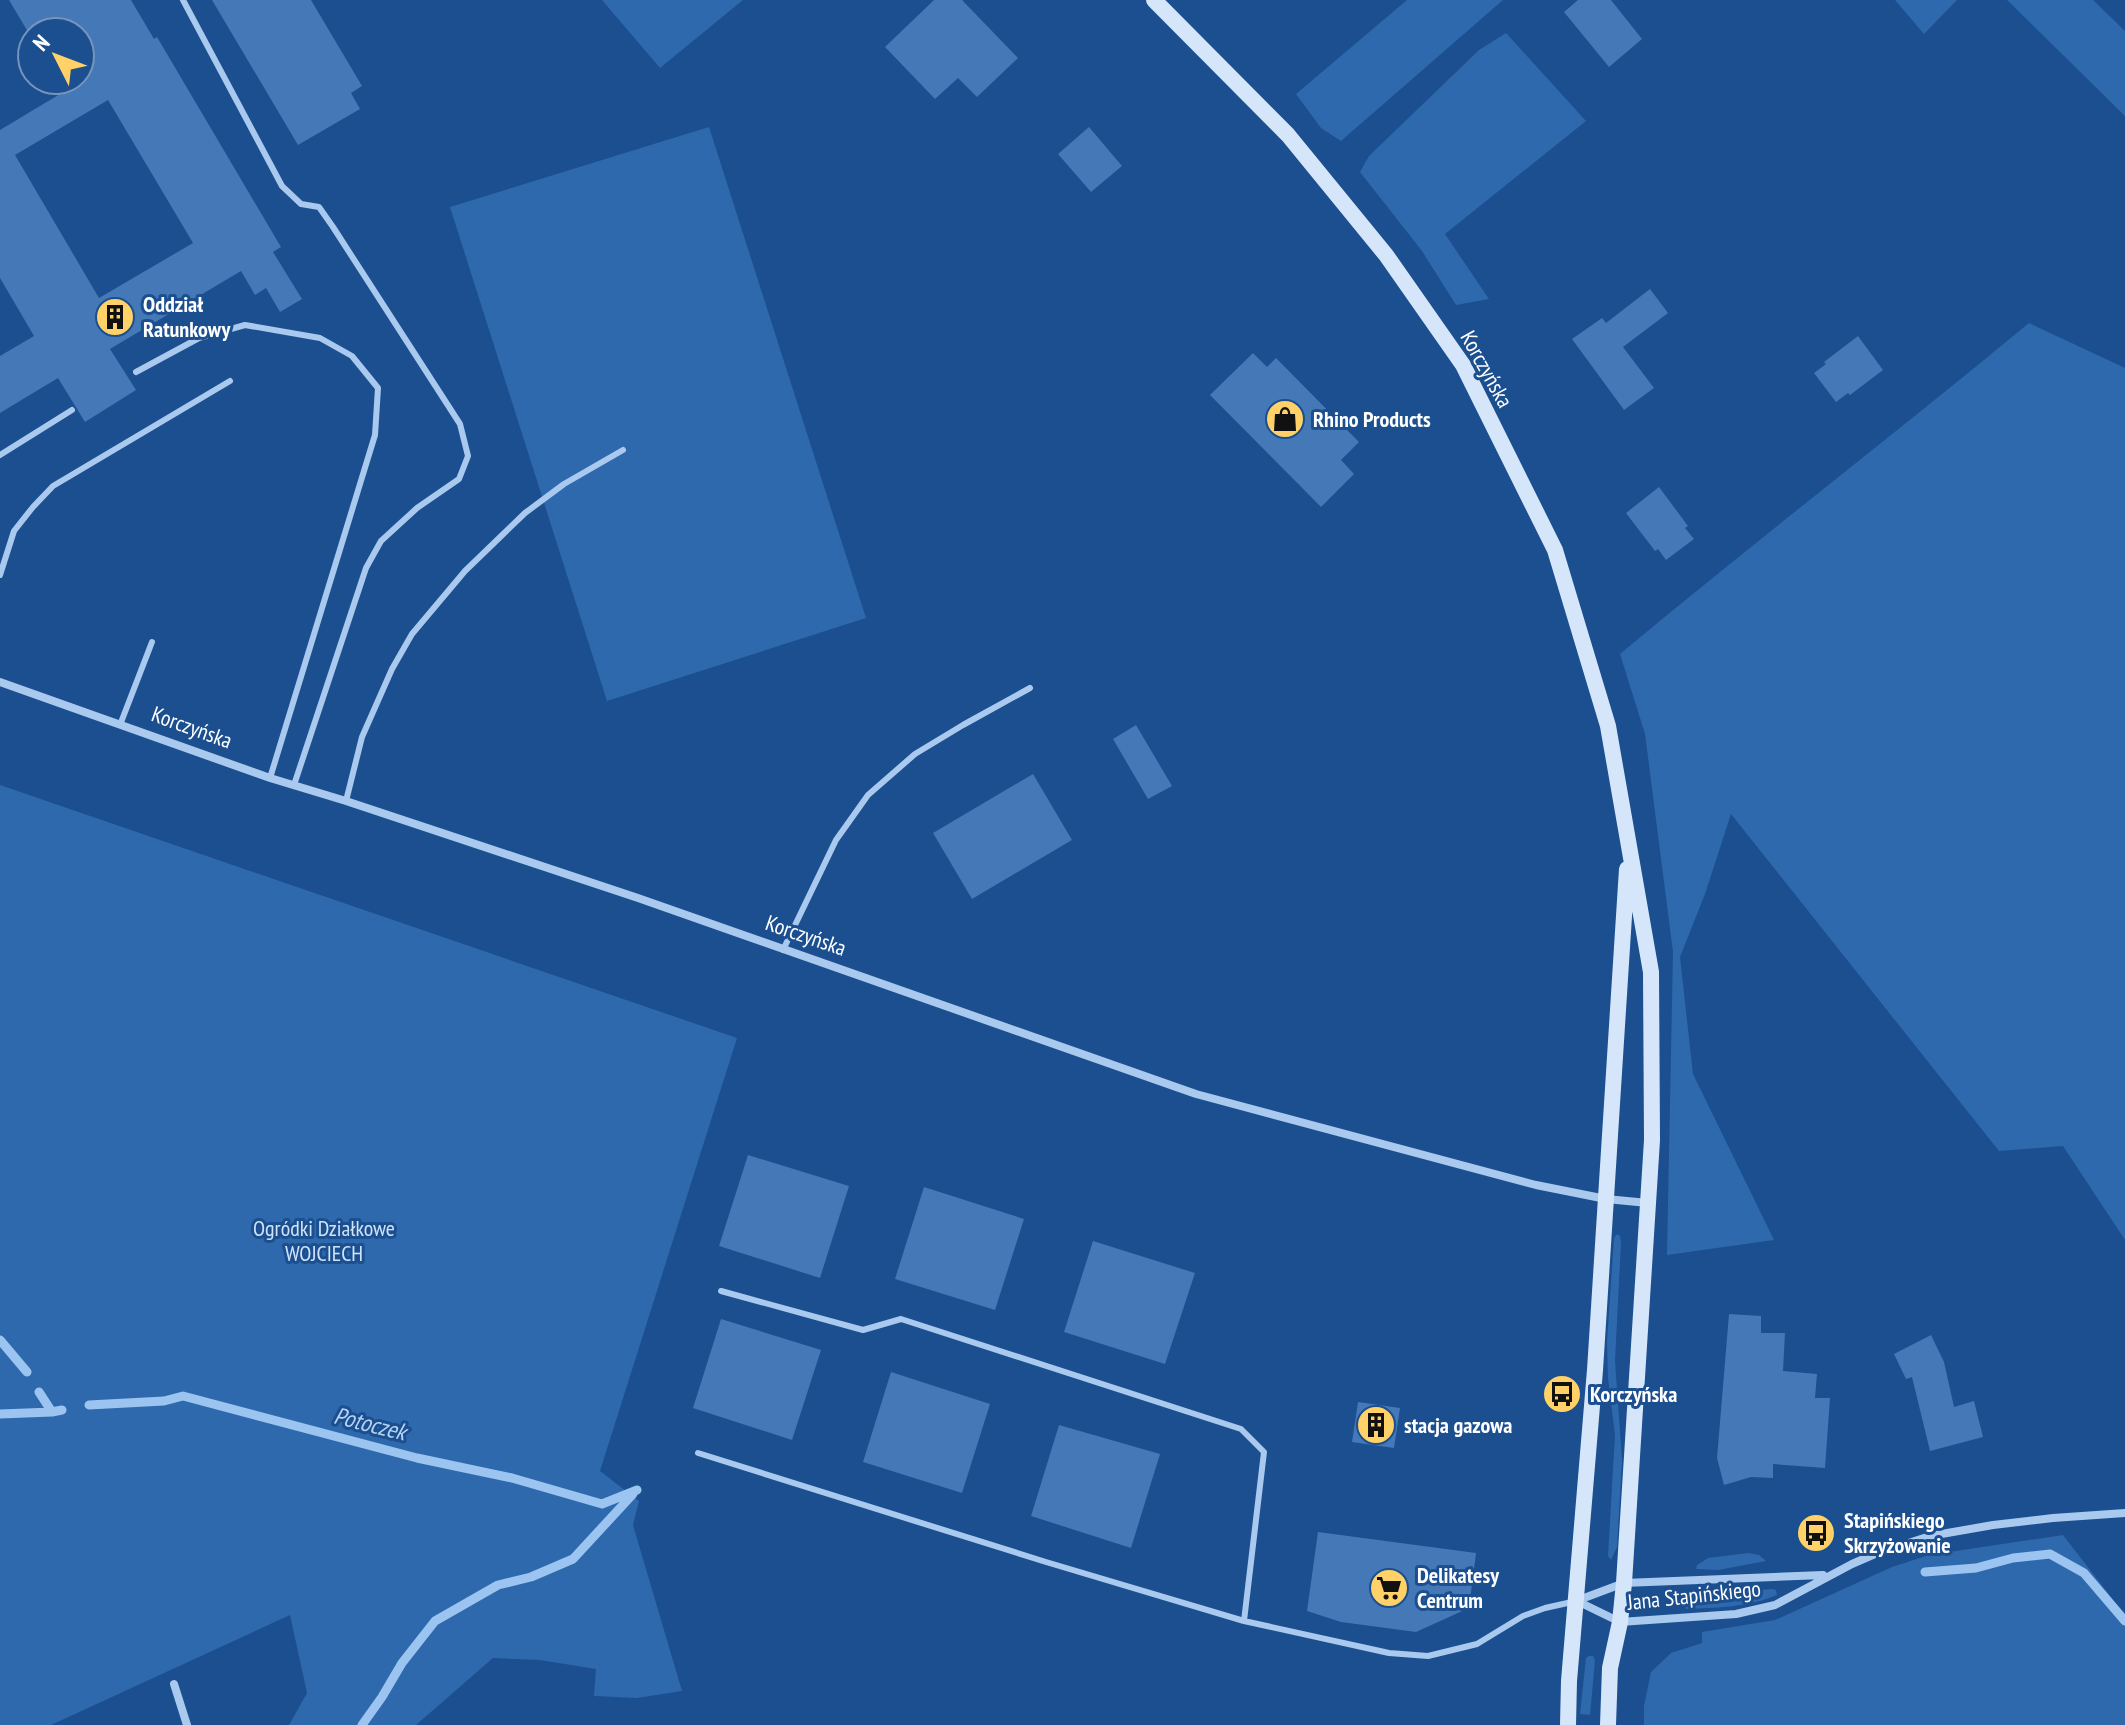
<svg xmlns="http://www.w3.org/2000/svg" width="2125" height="1725" font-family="'PT Sans Narrow',sans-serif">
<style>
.green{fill:#2e69ad}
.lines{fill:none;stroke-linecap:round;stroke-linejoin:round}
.stream{stroke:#9cc4f0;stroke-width:9}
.building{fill:#4478b7;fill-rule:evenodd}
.service{stroke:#a9c9ee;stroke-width:6}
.minor{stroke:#a9c9ee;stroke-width:8}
.secondary{stroke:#d6e6fa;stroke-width:16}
.labels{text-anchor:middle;stroke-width:6;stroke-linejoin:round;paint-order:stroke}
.poi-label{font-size:22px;font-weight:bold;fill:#fff;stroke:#1b4f8f;text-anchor:start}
.street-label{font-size:22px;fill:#fff;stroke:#1b4f8f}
.park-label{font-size:22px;fill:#cfe3fa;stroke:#1b4f8f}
.water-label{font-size:24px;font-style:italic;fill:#b5d3f5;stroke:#1b4f8f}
</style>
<rect width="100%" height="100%" fill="#1b4f8f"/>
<!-- green -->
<path class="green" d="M602 0H743L660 68Z
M1407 0H1503L1341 141 1321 128 1296 94Z
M1895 0H1957L1924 34Z
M2007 0H2093L2125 31V116Z
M1506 33 1586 121 1445 234 1489 299 1456 305 1422 251 1360 172 1369 156 1479 50Z
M709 127 866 618 607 701 450 207Z
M2029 323 2125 368V1240L2063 1146 1999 1151 1731 814 1705 894 1680 957 1693 1074 1774 1240 1667 1255 1673 952 1645 734 1620 654C1755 541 1894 435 2029 323Z
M0 785 737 1038 600 1471 639 1501 633 1525 682 1691 637 1698 594 1696 596 1669 540 1660 493 1658 416 1725H289L307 1693 290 1615 51 1725H0Z
M1617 1234 1620 1236 1621 1243 1615 1361 1622 1460 1617 1547 1611 1560 1608 1556 1615 1435 1608 1378 1607 1342 1614 1238Z
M2063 1535 2125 1615V1725H1644V1706L1651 1672 1671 1653 1702 1643V1632L1775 1620 1892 1567 1929 1555Z
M1748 1553 1759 1555 1766 1561 1718 1570 1696 1569 1697 1565 1708 1558Z
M1773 1589 1776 1590 1777 1595C1749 1607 1716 1608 1686 1609L1685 1595Z
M1589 1656H1593L1595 1660 1590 1715 1580 1714 1586 1658Z"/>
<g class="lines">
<!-- stream -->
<path class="stream" d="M0 1340 27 1372
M39 1392 52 1412 62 1410
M89 1405 164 1401 183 1396 417 1458 512 1478 602 1504 637 1490
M0 1414 52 1412
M1925 1572 1976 1568 2013 1558 2050 1554 2084 1573 2125 1621
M362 1725 382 1697 402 1663 435 1621 498 1585 531 1577 573 1559 633 1494"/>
</g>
<!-- building -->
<path class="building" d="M9 0H131L154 39 157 37 281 247 273 252 302 299 280 312 266 288 255 295 241 271 110 349 136 390 85 422 58 378 0 413V356L34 336 0 278V130L80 82V32H28ZM108 100 193 243 99 298 15 155Z
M212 0H311L362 86 351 93 360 109 298 145Z
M934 0H962L1018 58 977 97 958 78 935 99 885 47Z
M1578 0H1611L1642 39 1609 67 1564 12Z
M1089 127 1122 166 1091 192 1058 154Z
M1650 289 1668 313 1623 347 1654 388 1624 410 1572 339 1602 318 1606 323Z
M1858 336 1883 370 1850 395 1848 393 1836 402 1814 373 1826 364 1824 362Z
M1253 353 1267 367 1276 358 1359 442 1341 460 1354 474 1321 507 1210 395Z
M1659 487 1688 526 1685 528 1694 539 1666 560 1658 549 1655 551 1626 513Z
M1136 725 1172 786 1148 799 1113 739Z
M1033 774 1072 840 972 899 933 833Z
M748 1155 849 1186 820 1278 719 1246Z
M924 1187 1024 1219 995 1310 895 1279Z
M1093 1241 1195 1273 1165 1364 1064 1332Z
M1729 1314 1761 1316V1333H1785L1783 1371 1817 1374 1815 1398H1830L1825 1468 1773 1464V1478L1751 1477 1724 1485 1717 1458Z
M721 1319 821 1350 792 1440 693 1408Z
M1931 1335 1944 1362 1954 1407 1974 1401 1983 1437 1930 1451 1912 1377 1906 1379 1894 1354Z
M891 1372 990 1404 962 1493 863 1462Z
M1358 1402 1400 1408 1394 1448 1352 1442Z
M1059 1425 1160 1454 1131 1548 1031 1516Z
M1318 1532 1476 1553 1469 1608 1416 1632 1341 1622 1307 1611Z"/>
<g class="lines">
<!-- service -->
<path class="service" d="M183 0 282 186 301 204 319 207 333 227 460 424 468 456 459 479 417 508 381 541 366 568 294 785
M136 372 199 338 245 325 320 338 352 356 378 388 375 435 270 778
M0 455 72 410
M0 575 14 531 33 507 53 486 230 381
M120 725 152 642
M346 801 362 737 392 669 412 634 465 571 525 513 564 484 623 450
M783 950 836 840 868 795 915 754 963 725 1030 688
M721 1291 863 1330 901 1319 1241 1429 1264 1452 1244 1621
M698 1453 1046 1562 1244 1621 1389 1653 1428 1656 1477 1644 1523 1616 1545 1608 1572 1602"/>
<!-- minor -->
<path class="minor" d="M0 682 270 778 346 801 638 898 1196 1094 1536 1185 1606 1199 1648 1203
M1576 1601 1624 1583 1823 1575
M1577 1601 1620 1622 1736 1614 1775 1605 1852 1564 1875 1554 1930 1536 1993 1525 2053 1518 2125 1513
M174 1684 187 1725"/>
<!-- secondary -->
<path class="secondary" d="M1154 0 1288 135 1386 255 1463 365 1555 550 1608 726 1651 972 1652 1140 1624 1583 1620 1622 1610 1668 1608 1725
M1568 1725 1569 1681 1595 1370 1627 869"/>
</g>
<!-- icons -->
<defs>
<g id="building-disc" transform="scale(2)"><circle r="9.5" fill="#ffd166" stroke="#1b4f8f"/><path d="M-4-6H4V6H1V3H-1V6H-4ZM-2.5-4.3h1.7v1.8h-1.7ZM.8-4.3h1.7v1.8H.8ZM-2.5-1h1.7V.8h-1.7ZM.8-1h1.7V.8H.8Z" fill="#111"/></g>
<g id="shop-disc" transform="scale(2)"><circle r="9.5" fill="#ffd166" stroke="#1b4f8f"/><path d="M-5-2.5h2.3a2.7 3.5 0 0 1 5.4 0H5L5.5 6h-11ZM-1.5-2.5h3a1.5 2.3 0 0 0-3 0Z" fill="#111"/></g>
<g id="bus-disc" transform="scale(2)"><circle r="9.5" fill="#ffd166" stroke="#1b4f8f"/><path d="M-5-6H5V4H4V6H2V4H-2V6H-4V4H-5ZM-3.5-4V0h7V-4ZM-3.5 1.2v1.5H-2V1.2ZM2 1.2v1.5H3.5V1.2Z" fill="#111"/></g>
<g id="supermarket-disc" transform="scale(2)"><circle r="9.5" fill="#ffd166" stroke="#1b4f8f"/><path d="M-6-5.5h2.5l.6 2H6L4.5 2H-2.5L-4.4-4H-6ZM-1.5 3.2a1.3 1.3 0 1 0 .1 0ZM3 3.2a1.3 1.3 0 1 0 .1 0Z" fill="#111"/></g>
</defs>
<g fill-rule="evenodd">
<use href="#building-disc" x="115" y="317"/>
<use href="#shop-disc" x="1285" y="419"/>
<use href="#bus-disc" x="1562" y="1394"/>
<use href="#building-disc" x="1376" y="1425"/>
<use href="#bus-disc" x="1816" y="1533"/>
<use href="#supermarket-disc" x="1389" y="1588"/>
</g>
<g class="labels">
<!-- poi labels -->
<g class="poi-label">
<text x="143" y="312">Oddział<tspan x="143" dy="25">Ratunkowy</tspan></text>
<text x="1313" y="427">Rhino Products</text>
<text x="1590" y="1402">Korczyńska</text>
<text x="1404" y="1433">stacja gazowa</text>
<text x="1844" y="1528">Stapińskiego<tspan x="1844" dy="25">Skrzyżowanie</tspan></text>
<text x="1417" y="1583">Delikatesy<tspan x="1417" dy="25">Centrum</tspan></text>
</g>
<!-- street labels -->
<g class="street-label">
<text transform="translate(1487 369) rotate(61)" y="8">Korczyńska</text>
<text transform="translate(192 727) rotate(20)" y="8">Korczyńska</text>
<text transform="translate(806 935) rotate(19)" y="8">Korczyńska</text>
<text transform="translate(1694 1595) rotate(-6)" y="8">Jana Stapińskiego</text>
</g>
<!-- park labels -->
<g class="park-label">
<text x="324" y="1236">Ogródki Działkowe<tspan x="324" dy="25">WOJCIECH</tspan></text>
</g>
<!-- water labels -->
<g class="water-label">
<text transform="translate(370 1424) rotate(14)" y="8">Potoczek</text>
</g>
</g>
<!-- north arrow -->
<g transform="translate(56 56) rotate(312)"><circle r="38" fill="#1b4f8f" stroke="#7695bc" stroke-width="2"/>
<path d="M0-6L14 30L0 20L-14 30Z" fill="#ffd166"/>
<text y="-12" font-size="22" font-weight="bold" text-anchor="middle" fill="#ffffff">N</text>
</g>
</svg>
